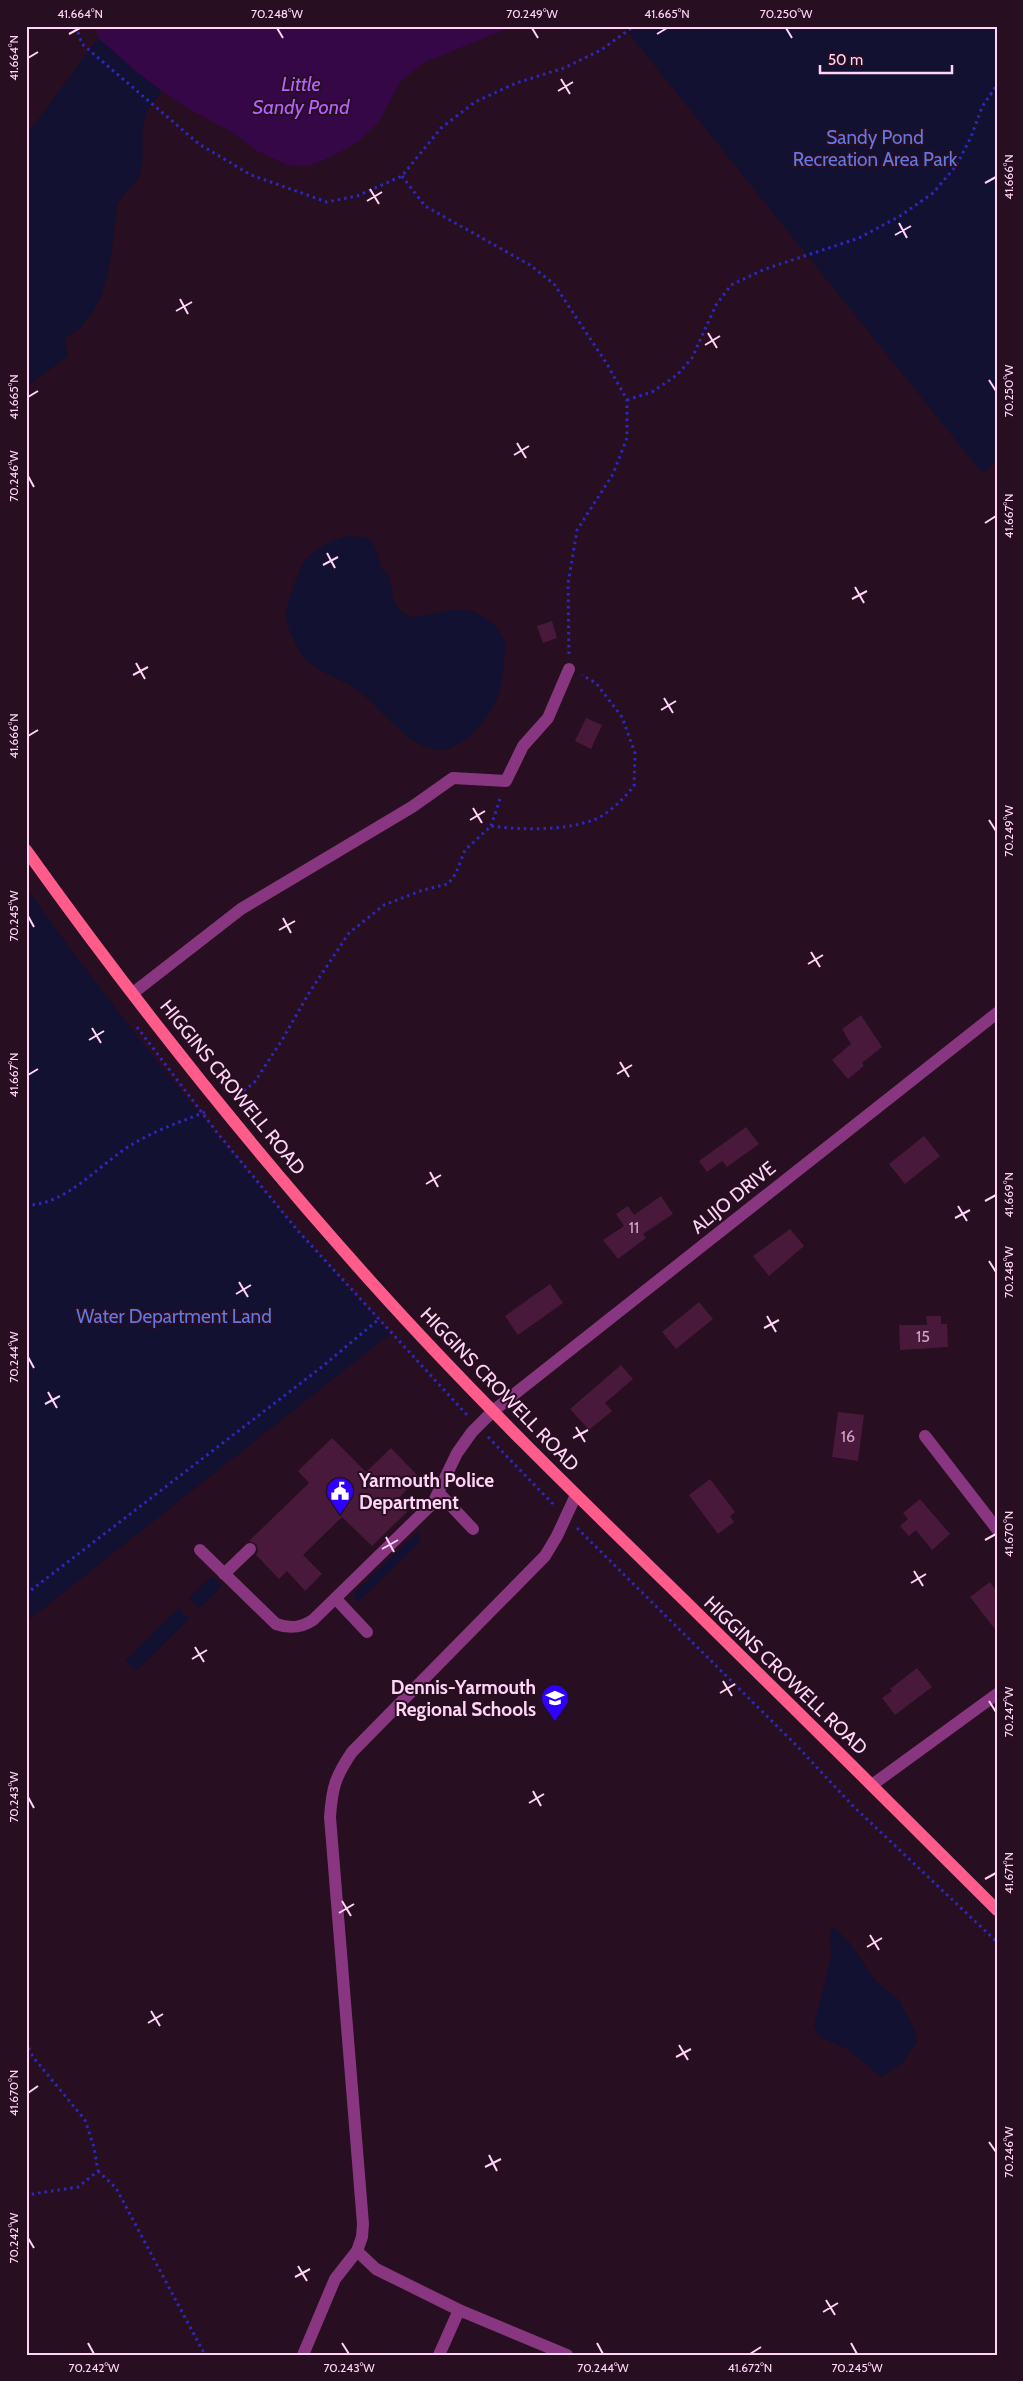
<svg xmlns="http://www.w3.org/2000/svg" width="1023" height="2381" font-family="Cabin,sans-serif">
<style>
.green{fill:#121131}
.water{fill:#350747}
.building{fill:#49193b}
.lines{fill:none;stroke-linecap:round;stroke-linejoin:round}
.path{stroke:#2b29be;stroke-width:3;stroke-dasharray:2.5 4;stroke-linecap:butt}
.minor{stroke:#88367f;stroke-width:12}
.major{stroke:#ff5b8b;stroke-width:12}
.ticks{fill:none;stroke:#ffd4f7;stroke-width:2}
.labels{text-anchor:middle;stroke-width:4;stroke-linejoin:round;paint-order:stroke}
.number-label{font-size:16px;fill:#d2a5c8}
.park-label{font-size:19px;fill:#6178e7;stroke:#270e21}
.street-label{font-size:19px;fill:#ffd4f7;stroke:#270e21}
.poi-label{font-size:19px;font-weight:bold;fill:#ffd4f7;stroke:#270e21;text-anchor:start}
.water-label{font-size:20px;font-style:italic;fill:#b762ff;stroke:#270e21}
.neatline{fill:none;stroke:#ffd4f7;stroke-width:2}
.ticks-label{font-size:12px;text-anchor:middle;fill:#ffd4f7}
</style>
<rect width="100%" height="100%" fill="#270e21"/>
<!-- green -->
<path class="green" d="M623 26H997V460L983 474Z
M98 38 138 73 162 91C157 98 148 107 145 116 138 136 148 161 137 180 131 189 119 196 117 207 110 255 112 312 64 339L69 355 26 387V136Z
M347 536 367 538 372 542 377 552 380 566 390 578 393 599 400 610 411 617C442 615 466 598 493 624 497 628 504 637 505 643 506 648 504 656 504 662 502 684 501 696 488 715 436 787 405 731 360 692 345 680 318 672 305 659 299 653 287 626 286 618 285 607 300 565 307 558 318 547 332 541 347 536Z
M26 888C138 1044 261 1192 390 1334L26 1622Z
M417 1533 420 1536 419 1543 359 1601 354 1596 355 1592Z
M212 1576 222 1586 200 1608 189 1598Z
M179 1608 189 1619 136 1671 126 1660Z
M834 1927 848 1941 876 1981 898 1999 914 2029 917 2041 903 2062 882 2077 847 2049 818 2036 814 2025 831 1957 830 1931Z"/>
<!-- water -->
<path class="water" d="M96 26H514L423 63 401 81 378 123 358 142 333 156 309 166 288 165 257 151 230 131 192 111 162 91 138 73 98 38Z"/>
<!-- building -->
<path class="building" d="M552 621 557 638 543 643 537 626Z
M586 718 602 725 591 749 575 741Z
M861 1015 882 1047 862 1063 864 1066 848 1079 832 1060 851 1044 842 1029Z
M746 1127 759 1144 727 1167 722 1161 707 1172 699 1161Z
M924 1136 940 1156 905 1184 889 1164Z
M661 1196 673 1214 643 1234 646 1238 618 1259 603 1240 624 1226 616 1214 628 1206 634 1215Z
M790 1229 804 1246 769 1276 753 1256Z
M550 1284 563 1303 518 1335 505 1316Z
M699 1302 713 1319 676 1349 662 1332Z
M926 1316H941V1324H947L948 1347 900 1350 899 1325H927Z
M621 1365 633 1379 605 1403 612 1411 589 1430 570 1409Z
M838 1412 864 1415 858 1461 832 1457Z
M332 1438 366 1472 391 1448 419 1477 396 1501 407 1512 372 1546 342 1517 303 1555 322 1574 305 1591 287 1571 279 1579 256 1555 258 1551 256 1544 249 1541 309 1483 298 1471Z
M710 1479 735 1512 730 1516 734 1522 718 1534 689 1495Z
M920 1499 950 1534 932 1550 916 1530 909 1536 900 1526 908 1519 903 1513Z
M990 1582 997 1592V1632L970 1597Z
M917 1668 932 1687 895 1715 882 1698 892 1691 890 1689Z"/>
<g class="lines">
<!-- path -->
<path class="path" d="M76 26 82 44 199 144 251 175 327 202 357 196 402 176 441 128 475 102 516 83 564 68 601 50 634 26
M402 176 425 206 530 265 554 284 607 364 627 400V438L613 474 577 530 568 584 569 657
M627 400 652 392 677 375 692 358 716 305 731 285 765 269 859 238 900 216 933 193 956 166 971 137 982 107 997 85
M491 826 501 796
M137 1027 219 1135 299 1232 468 1416
M233 1098 254 1083 282 1040 309 993 349 933 384 905 423 890 448 884 456 873 465 850 491 826C522 830 566 831 596 819 611 812 624 798 634 786L635 753 622 717 596 683 582 675
M26 1205C65 1206 100 1164 131 1145 154 1131 182 1121 208 1111
M488 1437 555 1506
M577 1528 795 1744 853 1806 997 1942
M26 1594 323 1366 379 1319
M26 2042 33 2057 85 2120 94 2147 98 2171 78 2187 26 2195
M98 2171 116 2188 205 2355"/>
<!-- minor -->
<path class="minor" d="M133 993 241 909 412 807 453 778 506 781 523 746 548 718 569 669
M925 1436 997 1529
M439 1493 473 1529
M200 1550 276 1624C290 1629 301 1628 313 1620L433 1503 457 1453 472 1432 493 1411 997 1013
M224 1574 250 1549
M336 1599 367 1632
M872 1785 997 1694
M303 2355 335 2279 357 2251
M439 2355 459 2310
M567 2355 459 2310 376 2269 357 2251 362 2237 363 2224 330 1817C332 1788 335 1777 352 1752L545 1556 557 1536 576 1495"/>
<!-- major -->
<path class="major" d="M26 850C134 1001 250 1147 374 1285 472 1394 578 1497 683 1599 788 1702 893 1806 997 1910"/>
</g>
<!-- ticks -->
<path class="ticks" d="M277 28 283 38M532 28 538 38M786 28 792 38M69 34 80 28M657 34 667 28M28 58 38 52M561 79 570 94M558 91 573 82M985 183 996 177M370 189 379 204M367 201 382 192M899 223 907 238M895 235 911 226M180 299 188 314M176 311 192 302M708 333 717 348M705 345 720 336M989 380 996 391M28 397 38 391M517 443 526 458M514 455 529 446M28 476 34 487M985 523 996 516M327 553 335 568M323 565 338 557M855 587 864 603M852 599 867 591M136 663 145 679M133 675 148 667M664 698 673 713M661 710 676 701M28 736 38 730M473 808 482 823M470 820 485 811M989 820 996 831M28 916 34 927M283 918 291 933M279 930 295 921M811 952 820 967M808 964 823 955M92 1028 101 1043M89 1040 104 1031M620 1062 629 1077M617 1074 632 1065M28 1075 38 1069M430 1172 438 1187M426 1184 441 1175M985 1201 996 1195M958 1206 967 1221M955 1218 970 1210M989 1261 996 1272M239 1282 248 1297M236 1294 251 1285M767 1316 776 1332M764 1328 779 1320M28 1357 34 1368M48 1392 57 1408M45 1404 60 1396M576 1427 585 1442M573 1438 588 1430M386 1537 394 1552M985 1540 996 1534M382 1549 398 1540M914 1571 923 1586M911 1583 926 1574M195 1647 204 1662M192 1659 207 1650M723 1681 732 1696M720 1693 735 1684M989 1701 996 1712M533 1791 541 1806M28 1797 34 1808M529 1803 544 1794M985 1879 996 1873M342 1901 351 1916M339 1913 354 1904M870 1935 879 1950M867 1947 882 1938M151 2011 160 2026M148 2023 163 2014M679 2045 688 2060M676 2057 691 2049M28 2093 38 2086M989 2142 996 2152M489 2155 497 2171M485 2167 501 2159M28 2238 34 2248M298 2266 307 2281M295 2277 310 2269M826 2300 835 2315M823 2312 838 2303M88 2343 94 2354M342 2343 349 2354M597 2343 603 2354M851 2343 857 2354M750 2354 761 2347"/>
<!-- icons -->
<defs>
<g id="civic-pin" transform="scale(1.4375)"><path d="M0 17L-7.5 6A9.5 9.5 0 1 1 7.5 6Z" fill="#2e00ff" stroke="#270e21"/><path d="M-.6-6.5H3V-4.5H.6V-3L4-1V1h2V6H-6V1h2V-1L-.6-3ZM-1.2 2.5V6h2.4V2.5Z" fill="#fff"/></g>
<g id="school-pin" transform="scale(1.4375)"><path d="M0 17L-7.5 6A9.5 9.5 0 1 1 7.5 6Z" fill="#2e00ff" stroke="#270e21"/><path d="M0-5L7-2L0 1L-7-2ZM-4 1L0 2.5L4 1V4Q0 6-4 4Z" fill="#fff"/></g>
</defs>
<g fill-rule="evenodd">
<use href="#civic-pin" x="340" y="1491"/>
<use href="#school-pin" x="555" y="1698"/>
</g>
<g class="labels">
<!-- number labels -->
<g class="number-label">
<text x="634" y="1233">11</text>
<text x="923" y="1342">15</text>
<text x="848" y="1442">16</text>
</g>
<!-- park labels -->
<g class="park-label">
<text x="875" y="144">Sandy Pond<tspan x="875" dy="22">Recreation Area Park</tspan></text>
<text x="174" y="1323">Water Department Land</text>
</g>
<!-- street labels -->
<g class="street-label">
<text transform="translate(233 1087) rotate(51)" y="7">HIGGINS CROWELL ROAD</text>
<text transform="translate(733 1197) rotate(-39)" y="7">ALIJO DRIVE</text>
<text transform="translate(500 1389) rotate(46)" y="7">HIGGINS CROWELL ROAD</text>
<text transform="translate(786 1675) rotate(44)" y="7">HIGGINS CROWELL ROAD</text>
</g>
<!-- poi labels -->
<g class="poi-label">
<text x="359" y="1487">Yarmouth Police<tspan x="359" dy="22">Department</tspan></text>
<text x="536" y="1694" text-anchor="end">Dennis-Yarmouth<tspan x="536" dy="22">Regional Schools</tspan></text>
</g>
<!-- water labels -->
<g class="water-label">
<text x="301" y="91">Little<tspan x="301" dy="23">Sandy Pond</tspan></text>
</g>
</g>
<!-- border -->
<rect width="1023" height="2381" fill="none" stroke="#270e21" stroke-width="55"/>
<!-- scale -->
<path d="M820 65v8h132v-8" fill="none" stroke="#ffd4f7" stroke-width="2.5"/>
<text x="828" y="65" font-size="15" fill="#ffd4f7" stroke="#270e21" stroke-width="4" paint-order="stroke">50 m</text>
<rect x="28" y="28" width="968" height="2326" class="neatline"/>
<g class="ticks-label">
<text x="80" y="18">41.664°N</text>
<text x="277" y="18">70.248°W</text>
<text x="532" y="18">70.249°W</text>
<text x="667" y="18">41.665°N</text>
<text x="786" y="18">70.250°W</text>
<text transform="translate(14 58) rotate(-90)" y="4">41.664°N</text>
<text transform="translate(1009 177) rotate(-90)" y="4">41.666°N</text>
<text transform="translate(1009 391) rotate(-90)" y="4">70.250°W</text>
<text transform="translate(14 397) rotate(-90)" y="4">41.665°N</text>
<text transform="translate(14 476) rotate(-90)" y="4">70.246°W</text>
<text transform="translate(1009 516) rotate(-90)" y="4">41.667°N</text>
<text transform="translate(14 736) rotate(-90)" y="4">41.666°N</text>
<text transform="translate(1009 831) rotate(-90)" y="4">70.249°W</text>
<text transform="translate(14 916) rotate(-90)" y="4">70.245°W</text>
<text transform="translate(14 1075) rotate(-90)" y="4">41.667°N</text>
<text transform="translate(1009 1195) rotate(-90)" y="4">41.669°N</text>
<text transform="translate(1009 1272) rotate(-90)" y="4">70.248°W</text>
<text transform="translate(14 1357) rotate(-90)" y="4">70.244°W</text>
<text transform="translate(1009 1534) rotate(-90)" y="4">41.670°N</text>
<text transform="translate(1009 1712) rotate(-90)" y="4">70.247°W</text>
<text transform="translate(14 1797) rotate(-90)" y="4">70.243°W</text>
<text transform="translate(1009 1873) rotate(-90)" y="4">41.671°N</text>
<text transform="translate(14 2093) rotate(-90)" y="4">41.670°N</text>
<text transform="translate(1009 2152) rotate(-90)" y="4">70.246°W</text>
<text transform="translate(14 2238) rotate(-90)" y="4">70.242°W</text>
<text x="94" y="2372">70.242°W</text>
<text x="349" y="2372">70.243°W</text>
<text x="603" y="2372">70.244°W</text>
<text x="750" y="2372">41.672°N</text>
<text x="857" y="2372">70.245°W</text>
</g>
</svg>
